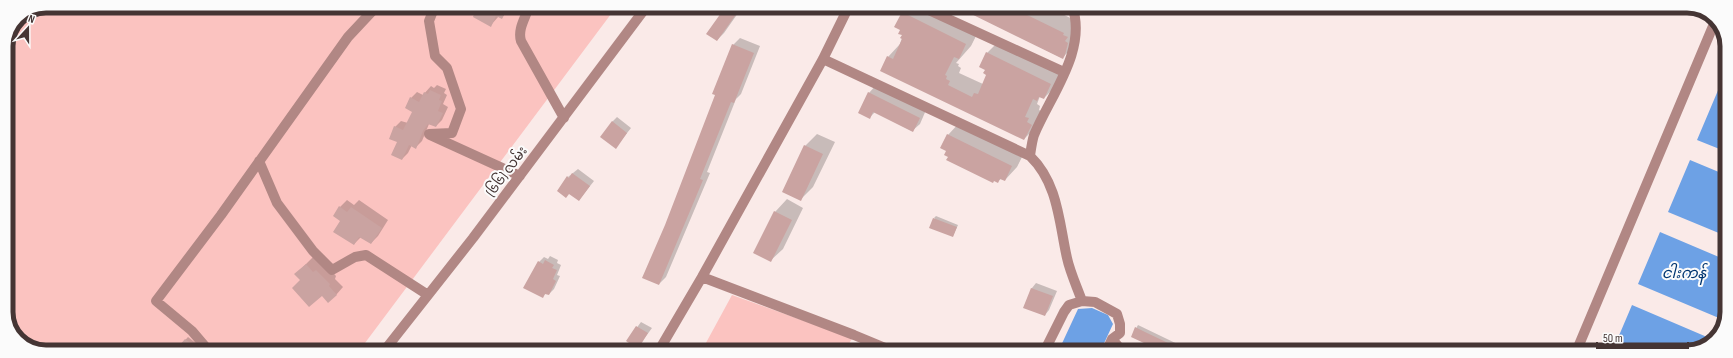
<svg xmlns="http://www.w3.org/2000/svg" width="1733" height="358" font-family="'Sofia Sans Condensed','Noto Sans Myanmar',sans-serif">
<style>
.green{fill:#fbc3c0}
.water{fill:#6da1e5}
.shadow{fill:#0003}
.building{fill:#caa3a1}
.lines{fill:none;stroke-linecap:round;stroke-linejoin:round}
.minor{stroke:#b18784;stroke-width:10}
.labels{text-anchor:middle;stroke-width:4;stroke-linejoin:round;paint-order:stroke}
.street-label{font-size:14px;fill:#453534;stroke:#fbfbfb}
.water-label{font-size:15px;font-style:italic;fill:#003570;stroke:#fbfbfb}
.rim{fill:none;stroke:#453534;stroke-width:5}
</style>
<rect width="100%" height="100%" fill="#faeae8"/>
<!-- green -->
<path class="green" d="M46 6H617L359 351H39L16 338 6 317V46L18 18Z
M732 295 852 338 845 352H701Z"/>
<!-- water -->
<path class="water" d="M1719 88 1727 91V152L1697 140Z
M1690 160 1726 175V236L1668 212Z
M1660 232 1726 260V321L1638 284Z
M1632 305 1714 340 1713 342 1687 352H1612Z
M1092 308 1108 315 1113 324 1100 352H1058L1078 309Z"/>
<!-- shadow -->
<path class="shadow" d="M474 6H511L502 18 499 16 491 25 475 14Z
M727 6H743L724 33 717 40Z
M909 6H926L978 32 971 46 956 63 959 64 958 66 961 68 959 73 983 84 988 75 987 53 999 41 1063 72 1056 86 1044 98 1040 96 1037 104 1040 106 1039 110 1043 112 1036 127 1024 139 888 57 900 44 903 35 902 13Z
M957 6H1047L1076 21 1075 45 1062 58Z
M740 38 760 46 741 94 736 99 707 172 710 173 666 277 659 284 666 225 717 95 733 45Z
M437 85 446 89 444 93 447 95 443 104 448 107 442 120 436 126 429 124 422 141 416 147 412 145 408 153 402 159 395 127 401 121 408 123 414 111 411 98 417 92 423 95 431 86 434 88Z
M876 85 926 110 920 124 912 131 875 112 869 118V93Z
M617 117 631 128 620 142 612 122Z
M960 122 1024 153 1017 167 1005 180 1002 178 998 181 949 156 948 135Z
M817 134 835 142 813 187 801 199 805 146Z
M578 169 594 181 579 200 568 177Z
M787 199 803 208 783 249 770 261 775 212Z
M347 200 354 205 359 200 388 220 378 236 371 243 361 237 354 244 342 220 340 207Z
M936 216 958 225 953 236 934 218Z
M550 256 558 260 557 263 561 265 557 275 560 276 554 289 549 294 546 293 543 296 539 262 544 257 548 259Z
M313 257 324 263 336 276 335 279 343 287 336 295H322L301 280 303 267Z
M1036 283 1057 291 1049 310 1045 315 1024 307 1032 288Z
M641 322 652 328 638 347 627 341Z
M1138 325 1192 351V352H1164L1132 336Z
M188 337 197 344 191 351H185L179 347Z
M682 348 687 352H679Z"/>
<!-- building -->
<path class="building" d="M459 6H508L502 19 496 16 491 27 473 17 474 14Z
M726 6H742L717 41 706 34Z
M955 6H992L1010 15 1012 12 1016 13 1017 10 1064 33 1063 35 1068 37 1065 41 1068 43 1065 55 1063 59Z
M902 12 966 44 959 59 954 57 945 75 947 76 946 79 950 81 948 85 972 97 974 93 978 94 986 75 983 73 985 70 979 67 986 52 1051 84 1044 99 1039 97 1037 101 1033 99 1025 117 1029 118 1027 122 1032 125 1024 140 880 71 887 56 893 59 902 39 900 38 902 35 898 34 900 30 894 27Z
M732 44 754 53 734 103 731 102 700 179 703 180 659 285 642 278 665 225 715 95 712 94Z
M430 90 441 95 439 100 442 101 438 111 443 113 436 127 428 124 423 131 416 149 409 145 402 160 391 155 397 142 389 139 394 126 403 130 412 112 405 108 410 97 419 102 424 92 428 94Z
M868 92 920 118 913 132 873 112 870 119 858 113Z
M612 121 627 133 616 149 600 137Z
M947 134 1012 166 1005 181 1000 179 998 183 994 181 993 183 946 160 948 157 944 155 946 151 940 148Z
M804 145 823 154 801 201 782 192Z
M572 173 590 186 579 201 569 194 566 198 557 191 567 176 569 178Z
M339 206 347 212 351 207 382 228 371 244 359 237 354 245 333 232 340 221 333 216Z
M774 211 792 220 771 262 753 253Z
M933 218 957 227 953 237 929 228Z
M545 260 554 265 552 268 557 270 553 279 556 281 549 295 545 294 543 298 523 288 538 261 543 264Z
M306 264 313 272 316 270 330 284 329 286 337 295 328 303 322 296 309 307 292 288 300 280 294 274Z
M1031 288 1053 296 1045 316 1023 308Z
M636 326 648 333 638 349 626 341Z
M1135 327 1145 332 1187 352H1162L1146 344 1131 337Z
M185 339 199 349 201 351H183L178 347Z"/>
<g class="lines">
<!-- minor -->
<path class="minor" d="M524 6 527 12C523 22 518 31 521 41L564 118
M920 6 1064 72
M1072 6C1088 50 1050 96 1034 135 1032 141 1031 149 1030 156 1058 183 1059 222 1067 258 1070 272 1077 287 1082 301
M823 59 1030 156
M429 134 452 133 461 109 447 68 435 56 429 21 435 6
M430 135 520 176
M259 161 277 203 313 251 332 270 355 257 366 255 428 295
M702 277 854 335 895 352
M1112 339 1123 352
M209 351 192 331 156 301 221 215 348 37 377 6
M384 351 473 238 647 6
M658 352 702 277 823 59 849 6
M1044 352 1064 312 1069 305 1082 301 1095 302 1117 314 1120 324V333L1112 339 1106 352
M1576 352 1716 19"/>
</g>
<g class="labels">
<!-- street labels -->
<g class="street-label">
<text transform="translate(506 171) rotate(-53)" y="5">(၆၆) လမ်း</text>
</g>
<!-- water labels -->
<g class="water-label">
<text x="1684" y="278">ငါးကန်</text>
</g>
</g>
<!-- crop -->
<path d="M0 0H1733V358H0ZM46 13H1687A33 33 0 0 1 1720 46V312A33 33 0 0 1 1687 345H46A33 33 0 0 1 13 312V46A33 33 0 0 1 46 13Z" fill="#fbfbfb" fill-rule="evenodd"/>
<path class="rim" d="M46 13H1687A33 33 0 0 1 1720 46V312A33 33 0 0 1 1687 345H46A33 33 0 0 1 13 312V46A33 33 0 0 1 46 13Z"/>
<!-- north arrow -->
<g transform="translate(28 28) rotate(21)" stroke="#fbfbfb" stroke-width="3" paint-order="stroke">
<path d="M0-3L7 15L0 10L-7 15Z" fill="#453534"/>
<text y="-6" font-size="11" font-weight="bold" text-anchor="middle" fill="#453534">N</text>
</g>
<!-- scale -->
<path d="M1597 342v6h91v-6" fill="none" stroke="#453534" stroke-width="2"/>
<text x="1603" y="342" font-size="12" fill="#453534" stroke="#fbfbfb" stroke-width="3" paint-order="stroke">50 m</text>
</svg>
